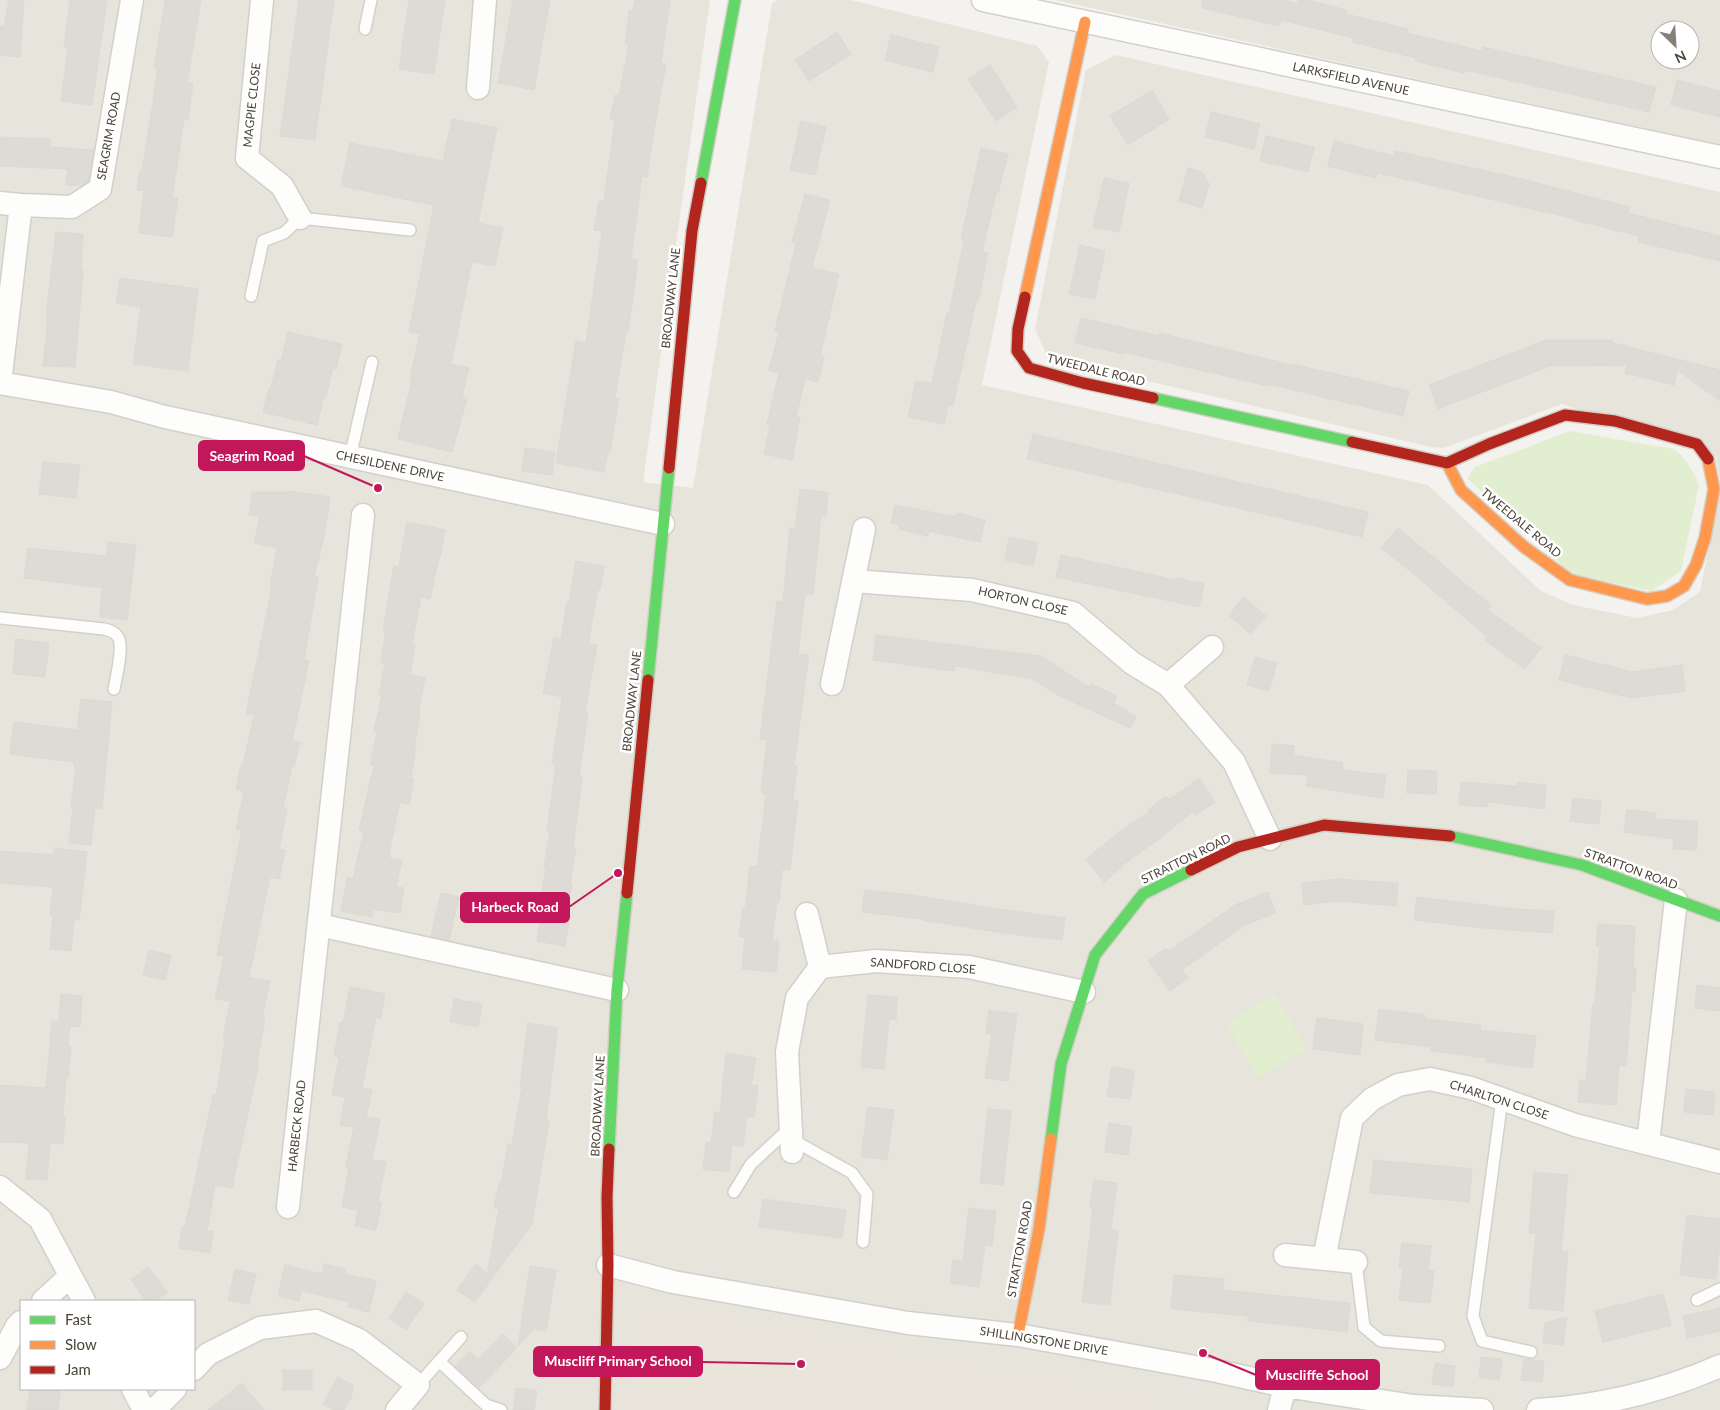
<svg xmlns="http://www.w3.org/2000/svg" width="1720" height="1410" font-family="Lato,sans-serif">
<style>
.residential{fill:#e7e4dc;fill-rule:evenodd}
.education{fill:#eae5da}
.green{fill:#e1eecf}
.building{fill:#dedbd6;stroke:#dcd9d4}
.lines{fill:none;stroke-linecap:round;stroke-linejoin:round}
.lane-casing{stroke:#d2d0cb;stroke-width:14}
.street-casing{stroke:#d2d0cb;stroke-width:25}
.fast-casing{stroke:#d3cfc5;stroke-width:14}
.slow-casing{stroke:#d3cfc5;stroke-width:14}
.jam-casing{stroke:#d3cfc5;stroke-width:14}
.lane{stroke:#fdfdfc;stroke-width:11}
.street{stroke:#fdfdfc;stroke-width:22}
.fast{stroke:#63d668;stroke-width:11}
.slow{stroke:#ff974d;stroke-width:11}
.jam{stroke:#b3261e;stroke-width:11}
.labels{text-anchor:middle;stroke-width:5;stroke-linejoin:round;paint-order:stroke}
.street-label{font-size:12px;fill:#4b4439;stroke:#fff}
.leader{fill:none;stroke:#c2185b;stroke-width:2}
.callout-dot{fill:#c2185b;stroke:#fff;stroke-width:2}
.callout{fill:#c2185b;stroke:#c2185b;stroke-width:2}
.callout-label{font-size:14px;text-anchor:middle;font-weight:bold;fill:#fff}
</style>
<rect width="100%" height="100%" fill="#f4f2ee"/>
<!-- residential -->
<path class="residential" d="M0 0H710L643 482 693 488 772 3 778 0H851L1037 46 1049 62 982 385 1428 485 1541 591 1573 605 1637 618 1673 610 1700 592 1720 489V1410H0ZM21 1301H194V1389H21Z
M1055 0H1720V145ZM1660 30H1690V60H1660Z
M1116 55 1720 192V480L1716 457 1562 404 1444 448 1431 447 1048 358 1035 329 1086 70Z"/>
<!-- education -->
<path class="education" d="M651 1304 666 1305 1157 1399 1155 1410H628L632 1328 633 1317 641 1309Z"/>
<!-- green -->
<path class="green" d="M1570 431 1674 449C1686 459 1693 470 1699 485L1681 571 1651 591 1571 574 1467 478 1475 467Z
M1274 995 1307 1048 1259 1078 1226 1024Z"/>
<!-- building -->
<path class="building" d="M9 0H24L20 57 0 55V26H4Z
M70 0H107L92 105 61 101 68 48 64 47Z
M165 0H201L187 83H193L188 120 184 119 172 198H178L172 237 139 233 144 191 137 190 140 171H142L154 96 158 69 154 68Z
M299 0H334L315 140 280 136Z
M409 0H445L434 74 399 69Z
M513 0H550L534 90 498 83Z
M635 0H670L661 63 666 64 653 135 647 177 642 176 631 259 638 260 628 332 626 331 615 398H619L610 452H608L604 472 556 463 576 341 586 343 602 231 594 230 599 201H604L615 120 610 119 615 95 619 96 629 44H625L629 11H633Z
M1203 0H1286L1285 1 1297 4 1298 0H1308L1347 10 1346 14 1408 29 1407 33 1482 51 1483 47 1656 87 1649 112 1465 70 1464 73 1415 61 1416 58 1353 42 1354 38 1281 20 1279 26 1202 8Z
M837 32 851 54 809 81 795 60Z
M891 35 939 47 933 72 885 60Z
M990 65 1017 107 996 121 968 79Z
M1677 80 1720 91V117L1671 105Z
M1152 90 1169 119 1128 145 1110 116Z
M1211 112 1260 124 1254 149 1205 137Z
M452 119 497 128 478 223 503 228 495 266 472 262 451 364 469 368 462 397 467 398 452 452 398 439 412 380 410 379 420 334 409 332 434 205 341 186 350 143 443 161Z
M801 121 826 127 815 175 790 170Z
M1266 136 1314 147 1308 172 1260 161Z
M0 137 50 139V147L93 150 88 181 81 186 66 185 68 169 0 166Z
M1334 141 1394 156 1395 151 1518 178 1629 207 1628 213 1720 236V261L1638 242 1639 236 1575 220V219L1378 173 1376 178 1328 166Z
M981 148 1008 154 998 193H996L982 252 988 253 978 302H976L953 406 948 405 944 424 908 417 916 381 932 384 947 313 949 314 964 240 961 239Z
M1188 168 1202 172 1209 184 1202 208 1179 201Z
M1104 178 1129 183 1119 232 1093 227Z
M805 194 830 200 812 268 839 274 820 356 824 357 818 382 805 379 796 417 800 418 792 460 764 454 770 425 767 424 779 373 769 370 779 332 775 331 796 243 792 242Z
M56 232 83 234 81 270H83L75 367 43 366 47 331V307Z
M1080 245 1105 251 1095 299 1069 294Z
M120 278 198 289 188 371 133 364 141 307 116 303Z
M1081 318 1159 336V333L1292 365V364L1409 391 1403 416 1268 384V386L1124 352 1123 354 1075 343Z
M288 332 342 344 336 369 333 368 326 397 324 396 317 425 263 412 269 388H271L278 360H281Z
M1546 340H1613V343L1720 370V401L1677 370 1674 385 1625 373 1627 365 1550 366 1438 409 1429 385Z
M1033 434 1368 512 1362 537 1027 459Z
M525 448 555 452 552 475 522 471Z
M43 462 80 465 76 498 39 494Z
M800 489 828 493 826 516 821 515 813 595 805 594 798 654 809 655 794 766H797L793 800H798L790 870 782 869 779 902 777 901 772 940 779 941 776 972 742 969 745 937H739L743 907H746L750 866 757 867 766 796 761 792 767 740 760 739 777 601 783 602 790 528 795 529Z
M289 491 330 497 325 532 314 577 318 578 304 660 309 661 292 741 300 742 294 767 292 766 283 809H287L279 849 285 850 279 879 270 877 249 977 270 981 262 1019H265L257 1062H259L232 1188 215 1185 207 1231H213L210 1253 179 1248 182 1227 185 1228 213 1095 216 1096 225 1040 223 1039 230 1001 215 999 224 956 217 955 242 830 236 829 244 791 236 789 241 765H243L254 715 246 714 272 587 270 586 277 548 254 543 260 516 249 515 252 492H289Z
M895 505 956 517 957 513 985 520 980 542 929 531 928 536 899 529 900 525 891 523Z
M407 522 445 530 440 558 439 557 430 599 421 597 412 643 415 644 410 675 425 678 418 714H420L414 748H416L411 778 414 779 409 804 400 802 390 847H391L389 858 402 860 396 887 404 888 400 913 373 909 372 917 341 911 347 878 353 879 364 831 359 830 374 766 370 765 377 732 374 731 382 695H379L385 663 381 662 386 630 383 629 394 566 399 567Z
M1398 528 1492 606 1488 610 1541 648 1525 669 1485 640 1487 637 1420 579 1381 548Z
M1009 537 1038 543 1033 566 1005 560Z
M108 542 136 545 127 620 100 617 102 588 24 578 28 548 106 556Z
M1061 555 1176 580V578L1204 584 1199 607 1056 577Z
M576 561 604 566 600 590 598 589 588 644 597 645 585 712H588L579 778H582L573 848 576 849 570 883 572 884 565 922 569 923 565 946 537 941 544 903H540L546 868 544 867 550 831H547L556 764H552L562 697 543 693 554 638 561 639 567 602H569Z
M1243 597 1266 616 1251 634 1229 616Z
M876 635 1041 656 1090 688 1091 684 1117 696 1114 703 1136 717 1130 728 1058 695 1033 679 955 666 954 671 873 660Z
M16 639 49 643 45 677 13 674Z
M1565 655 1633 672 1682 665 1685 691 1632 698 1559 680Z
M1255 657 1277 663 1269 691 1247 685Z
M81 699 112 702 102 809 95 808 91 845 69 843 73 806H71L76 767H74V762L10 754 14 722 77 730Z
M1272 744 1294 746V755L1343 763 1342 770 1386 775 1383 798 1306 786 1308 775 1270 773Z
M1408 770 1437 771 1436 794 1407 793Z
M1199 778 1215 802 1196 815 1194 811 1152 844 1121 866 1122 867 1104 882 1086 859 1122 830 1149 812 1148 810 1166 796 1169 800Z
M1461 782 1517 786 1518 782 1546 785 1544 809 1488 802V807L1459 805Z
M1573 798 1601 801 1599 824 1570 821Z
M1627 810 1656 813 1655 819 1698 821 1696 850 1673 849 1674 839 1624 832Z
M54 848 87 852 79 920H74L71 951 50 949 53 917H50L53 887 0 883V851L54 855Z
M1337 879 1398 883 1396 906 1338 901 1304 905 1302 883Z
M865 890 912 895 979 906 1065 918 1062 940 1003 933 923 920V919L862 912Z
M1268 892 1276 913 1245 925 1182 970 1188 978 1170 991 1148 961 1166 948 1169 951 1235 905Z
M441 893 459 897 449 940 431 936Z
M1417 897 1516 909 1554 911 1552 933 1484 928 1414 920Z
M1598 924 1635 926 1633 968H1636L1635 991H1632L1626 1066 1619 1065 1616 1105 1578 1102 1580 1080H1586L1593 1003H1595L1600 946H1596Z
M149 950 171 955 165 980 143 975Z
M1697 985 1720 988V1011L1695 1008Z
M350 987 385 994 381 1018 376 1017 362 1088 372 1090 366 1117 380 1120 372 1160 386 1162 378 1202H382L376 1230 355 1226 358 1210 342 1207 349 1168 346 1167 354 1127 340 1125 345 1097 332 1095 339 1058 334 1056 340 1022 343 1023Z
M61 994 82 996 80 1027 70 1026 68 1046 71 1047 68 1078H66L63 1116H65L63 1144 50 1143 47 1180 26 1179 29 1143 0 1142V1085L46 1088 52 1021 59 1022Z
M868 995 897 997 896 1020 889 1019 884 1069 861 1067Z
M454 999 482 1004 478 1027 450 1022Z
M1379 1009 1425 1015V1019L1481 1025 1480 1030 1536 1036 1532 1068 1486 1062V1058L1431 1051V1047L1375 1040Z
M989 1010 1017 1014 1008 1081 985 1078 992 1034 986 1033Z
M1317 1018 1363 1024 1360 1055 1313 1049Z
M528 1023 558 1028 546 1119 549 1120 532 1224 475 1302 457 1290 476 1264 487 1273 499 1209 494 1208 499 1183H501L508 1144 512 1145 522 1087H520Z
M726 1053 756 1058 751 1086 758 1085 754 1117 747 1116 743 1146 732 1145 729 1172 703 1169 706 1142 711 1143 715 1112 720 1113Z
M1112 1067 1134 1071 1130 1099 1107 1096Z
M1686 1089 1715 1092 1713 1115 1684 1112Z
M868 1107 894 1110 887 1160 861 1156Z
M988 1109 1011 1111 1003 1185 980 1183Z
M1109 1123 1132 1127 1128 1155 1105 1152Z
M1374 1160 1472 1169 1469 1202 1370 1193Z
M1534 1172 1568 1175 1561 1251H1568L1563 1311 1529 1308 1536 1233H1529Z
M1094 1180 1117 1183 1111 1230 1118 1231 1110 1305 1082 1302 1093 1209 1090 1208Z
M763 1199 846 1210 842 1238 759 1227Z
M969 1208 996 1211 992 1246 985 1245 979 1287 950 1283 953 1260 963 1261Z
M1687 1215 1720 1219V1243L1716 1279 1680 1275Z
M1402 1243 1431 1246 1428 1270 1434 1271 1430 1303 1399 1300 1403 1268H1399Z
M324 1264 345 1269 344 1274 376 1281 369 1312 348 1307 350 1302 301 1291 299 1301 278 1296 285 1265 322 1274Z
M530 1266 556 1270 546 1331 534 1329 518 1346Z
M148 1267 167 1292 155 1301H146L131 1280Z
M235 1269 256 1274 249 1304 228 1300Z
M1174 1275 1224 1279 1223 1290 1350 1303 1347 1332 1248 1321V1316L1171 1309Z
M406 1292 424 1304 406 1330 389 1318Z
M1663 1294 1671 1325 1603 1342 1595 1311Z
M1720 1308V1331L1687 1338 1683 1316Z
M1567 1317 1563 1345 1543 1343 1545 1323Z
M503 1334 517 1348 479 1388 455 1366 470 1351 478 1359Z
M1481 1357 1502 1359 1499 1380 1479 1377Z
M1524 1359 1544 1361 1542 1382 1521 1380Z
M1435 1363 1455 1366 1453 1387 1432 1384Z
M283 1370H312V1390H283Z
M338 1377 353 1385 351 1398 344 1410H333L323 1404Z
M242 1383 264 1410H208Z
M516 1388 537 1391 534 1410H513Z
M30 1389H61L58 1410H27Z"/>
<g class="lines">
<!-- lane casing -->
<g class="lane-casing">
<path id="lane" d="M365 29 371 0
M251 296 263 241 284 233 300 218 410 230
M350 457 372 362
M0 618 104 629C109 630 115 632 118 637 124 646 116 678 114 689
M1502 1099 1473 1316 1482 1341 1531 1352
M791 1139 852 1173 867 1194 863 1242
M734 1192 751 1164 790 1128
M1356 1262 1364 1327 1381 1341 1439 1346
M1697 1300 1720 1289
M439 1361 486 1405 501 1410
M418 1385 461 1337"/>
</g>
<!-- street casing -->
<g class="street-casing">
<path id="street" d="M262 0 247 158 282 186 300 218
M983 0 1720 157
M478 88 485 0
M0 203 21 205 72 207 100 189 132 0
M0 383 111 402 165 417 663 524
M0 383 21 205
M853 581 972 590 1073 613 1132 663 1168 685 1234 762 1270 839
M832 684 864 529
M1168 685 1212 647
M807 914 820 967
M319 925 617 990
M1648 1143 1676 900
M792 1152 787 1052 797 998 820 967 876 961 969 967 1084 992
M0 1187 40 1219 84 1301
M288 1207 363 515
M1285 1255 1356 1262
M1324 1259 1352 1118 1372 1099 1398 1085 1430 1079 1471 1088 1575 1125 1720 1162
M608 1265 673 1282 908 1323 1018 1335 1217 1371 1285 1386 1414 1406 1482 1410
M43 1301 70 1276
M0 1358 17 1326 21 1322
M194 1369 208 1354 260 1328 316 1321 359 1340 418 1385 397 1410
M133 1389 144 1410
M154 1410 175 1389
M1279 1410 1285 1386
M1538 1410C1600 1406 1663 1391 1720 1366"/>
</g>
<!-- fast casing -->
<g class="fast-casing">
<path id="fast" d="M701 183 735 0
M1153 398 1352 442
M648 680 669 468
M1450 836 1582 865 1720 916
M1051 1139 1061 1064 1095 955 1143 894 1191 870
M609 1149 617 990 627 893"/>
</g>
<!-- slow casing -->
<g class="slow-casing">
<path id="slow" d="M1025 297 1085 22
M1447 463 1461 490 1524 547 1570 580 1647 599 1667 596 1684 586 1696 565 1705 538 1714 489 1708 459
M1018 1335 1039 1229 1051 1139"/>
</g>
<!-- jam casing -->
<g class="jam-casing">
<path id="jam" d="M1025 297 1018 329 1017 351 1029 368 1083 383 1153 398
M1352 442 1447 463 1489 444 1565 415 1615 421 1697 444 1708 459
M669 468 692 231 701 183
M1191 870 1238 847 1324 825 1450 836
M627 893 648 680
M605 1410 608 1265 607 1197 609 1149"/>
</g>
<!-- lane -->
<use href="#lane" class="lane"/>
<!-- street -->
<use href="#street" class="street"/>
<!-- fast -->
<use href="#fast" class="fast"/>
<!-- slow -->
<use href="#slow" class="slow"/>
<!-- jam -->
<use href="#jam" class="jam"/>
</g>
<g class="labels">
<!-- street labels -->
<g class="street-label">
<text transform="translate(1351 79) rotate(12)" y="4">LARKSFIELD AVENUE</text>
<text transform="translate(252 105) rotate(-84)" y="4">MAGPIE CLOSE</text>
<text transform="translate(109 136) rotate(-80)" y="4">SEAGRIM ROAD</text>
<text transform="translate(671 298) rotate(-84)" y="4">BROADWAY LANE</text>
<text transform="translate(1096 370) rotate(14)" y="4">TWEEDALE ROAD</text>
<text transform="translate(390 466) rotate(12)" y="4">CHESILDENE DRIVE</text>
<text transform="translate(1521 523) rotate(40)" y="4">TWEEDALE ROAD</text>
<text transform="translate(1023 601) rotate(13)" y="4">HORTON CLOSE</text>
<text transform="translate(632 701) rotate(-84)" y="4">BROADWAY LANE</text>
<text transform="translate(1186 859) rotate(-26)" y="4">STRATTON ROAD</text>
<text transform="translate(1631 869) rotate(20)" y="4">STRATTON ROAD</text>
<text transform="translate(923 966) rotate(4)" y="4">SANDFORD CLOSE</text>
<text transform="translate(1499 1100) rotate(18)" y="4">CHARLTON CLOSE</text>
<text transform="translate(598 1106) rotate(-87)" y="4">BROADWAY LANE</text>
<text transform="translate(297 1126) rotate(-84)" y="4">HARBECK ROAD</text>
<text transform="translate(1020 1249) rotate(-80)" y="4">STRATTON ROAD</text>
<text transform="translate(1044 1341) rotate(9)" y="4">SHILLINGSTONE DRIVE</text>
</g>
</g>
<!-- callouts -->
<path class="leader" d="M378 488L304 456M618 873L569 907M801 1364L702 1362M1203 1353L1256 1375"/>
<g class="callout-dot">
<circle cx="378" cy="488" r="5"/>
<circle cx="618" cy="873" r="5"/>
<circle cx="801" cy="1364" r="5"/>
<circle cx="1203" cy="1353" r="5"/>
</g>
<g class="callout">
<rect x="199" y="441" width="105" height="29" rx="5"/>
<rect x="461" y="893" width="108" height="29" rx="5"/>
<rect x="534" y="1347" width="168" height="29" rx="5"/>
<rect x="1256" y="1360" width="123" height="29" rx="5"/>
</g>
<g class="callout-label">
<text x="252" y="461">Seagrim Road</text>
<text x="515" y="912">Harbeck Road</text>
<text x="618" y="1366">Muscliff Primary School</text>
<text x="1317" y="1380">Muscliffe School</text>
</g>
<!-- legend -->
<rect x="20" y="1300" width="175" height="90" fill="#ffffff" stroke="#b7b4b0"/>
<rect x="30" y="1316" width="25" height="8" fill="#63d668" stroke="#b7b4b0"/>
<text x="65" y="1325" font-size="15" fill="#4b4439">Fast</text>
<rect x="30" y="1341" width="25" height="8" fill="#ff974d" stroke="#b7b4b0"/>
<text x="65" y="1350" font-size="15" fill="#4b4439">Slow</text>
<rect x="30" y="1366" width="25" height="8" fill="#b3261e" stroke="#b7b4b0"/>
<text x="65" y="1375" font-size="15" fill="#4b4439">Jam</text>
<!-- north arrow -->
<g transform="translate(1675 45) rotate(155)"><circle r="24" fill="#ffffff" stroke="#b7b4b0"/>
<path d="M0-4L9 19L0 12L-9 19Z" fill="#868178"/>
<text y="-8" font-size="14" font-weight="bold" text-anchor="middle" fill="#4b4439">N</text>
</g>
</svg>
